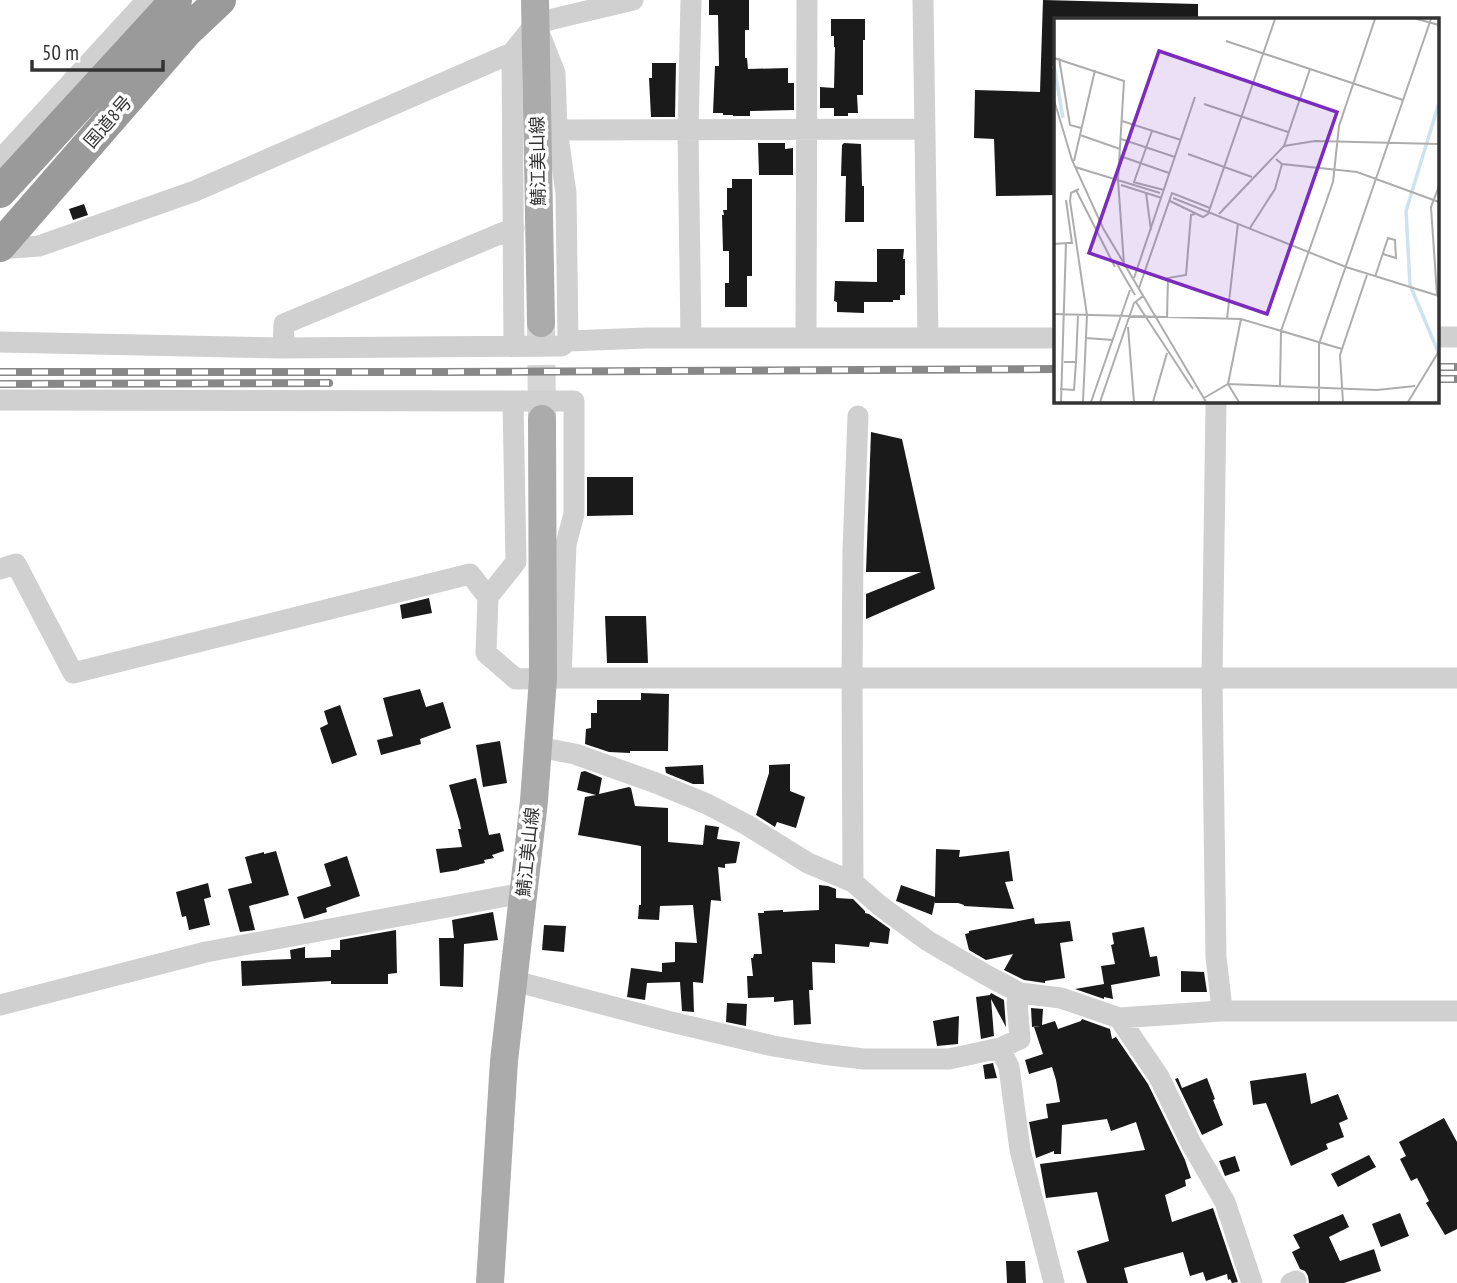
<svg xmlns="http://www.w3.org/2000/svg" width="1457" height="1283" font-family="'PT Sans Narrow','Noto Sans JP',sans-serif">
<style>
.building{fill:#1a1a1a}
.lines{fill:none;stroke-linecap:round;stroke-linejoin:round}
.major-tunnel{stroke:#d6d6d6;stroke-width:28;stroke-dasharray:28 14;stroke-linecap:butt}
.minor{stroke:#d0d0d0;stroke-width:21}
.major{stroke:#ababab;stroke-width:28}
.highway{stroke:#9a9a9a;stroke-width:32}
.rail-casing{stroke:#888;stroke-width:8}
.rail{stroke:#fff;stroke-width:5;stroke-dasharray:16;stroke-linecap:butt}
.labels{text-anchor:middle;stroke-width:7;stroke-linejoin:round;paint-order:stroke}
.street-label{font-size:18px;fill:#333;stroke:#fff}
.inset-river{fill:none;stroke:#cde4f0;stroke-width:3.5}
.inset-road{fill:none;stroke:#adadad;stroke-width:2}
.view{fill:#7b2cbf;fill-opacity:0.15;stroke:#7b2cbf;stroke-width:3.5}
.inset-edge{fill:none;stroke:#333;stroke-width:3.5}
</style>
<rect width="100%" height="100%" fill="#fff"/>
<!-- building -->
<path class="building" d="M709 0H749V30H745V58H747L748 69 788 68V83H794V110L750 111V116H733V115H723V113H713L715 66H719L718 15H709Z
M1043 0 1198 4V19H1056V195L996 196 994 139 974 138 975 90 1040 92Z
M831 19H865V40H863V95H857L858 113H848V116H834V108H820V87L834 88 835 47H834V36H831Z
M652 63H676L675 117H651L649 78H652Z
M758 143H785V149L793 148V175H759Z
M844 143 861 144 862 186H864V222H845L846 176H841L842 145Z
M732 179H752V276H747V307H725V283H729V251H723L722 215H724L723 210H727V188H732Z
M84 204 88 215 73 220 69 209Z
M877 249H904L903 259H905V295H900V300H893V302H864V313L837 312V302L834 301 835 281 877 282Z
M871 432 902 439 935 589 866 619V594L921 572H866Z
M587 477H633V515L587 516Z
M429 598 432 613 402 619 400 605Z
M605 616H646L648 663H607Z
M420 689 426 707 443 702 451 728 420 739 421 744 381 755 377 740 393 736 383 698Z
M641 693 669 694 668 751H630V753L609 752 585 744 586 729 591 728V713H597V700H641Z
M340 705 357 755 332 764 320 728 328 724 324 711Z
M500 741 507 783 483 787 476 745Z
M790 764V791L805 797 796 828 777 822 775 827 756 815 769 773V765Z
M703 765 704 784H693L666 773 665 767Z
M585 771 602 778 599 794 629 787 631 788 635 806 668 808V842L703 845 705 825 719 827 717 839 740 842 736 863 725 864V868L718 867 721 901 711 900 703 983 693 982 694 1012 682 1011 680 982 647 983 645 1000 627 997 631 968 662 972V963L675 962V942L697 943 693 905 660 906 659 920 638 919 639 905H641V846L578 835 585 797 596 795 577 790 581 772Z
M476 778 489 835 500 833 504 851 492 855 494 858 484 860 485 863 459 869V870L440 873 436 849 462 847 458 829H461L460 823 449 785Z
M936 849 960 850 959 857 1009 851 1013 881 1005 882 1014 909 964 906V905L958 903H935V901L932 915 896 901 901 885 935 897Z
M276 851 289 895 249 906 255 930 240 932 228 889 252 883 245 857 264 852V854Z
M347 856 360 896 326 908 327 912 304 919 297 897 331 886 324 864Z
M208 883 211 897 204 899 210 925 189 930 186 916 182 917 176 892Z
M819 885 828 886 836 889V898L853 899 865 911V913L869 914 890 929 888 944 870 942 869 947 835 944V963L812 962 813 990H809L811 1024 794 1025 793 1000 774 1002V997L748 998 747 976H753L751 958H753L754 954H762L758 913H764V911L783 910V912L819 910Z
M493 912 498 940 464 944 463 987 440 986 439 938H454L452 920Z
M1034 918 1035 924 1070 921 1073 941 1060 943 1065 978 1045 981V983L1024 980 1004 970 1013 954 986 960 969 950 965 934 969 933V931Z
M544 925 566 926 564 952 542 950Z
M1144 927 1150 957 1157 956 1160 976 1111 985 1113 999 1104 997V999L1075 989 1104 984 1101 966 1115 964 1111 945 1114 944 1112 933Z
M396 930 397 973 388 974V984H331V981L242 986 241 961 291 959 290 950 305 947V958L331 957V950H340V940Z
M1181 971 1204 972 1207 992H1181Z
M991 993 1004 1000 1006 1027 991 999 994 1036 981 1039 976 997 990 995Z
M727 1003 747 1004 746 1026 726 1022Z
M1031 1008 1043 1009 1042 1025 1055 1021 1058 1029 1081 1021 1082 1019 1110 1029 1112 1039 1116 1037 1148 1084 1185 1160 1191 1178 1185 1180 1186 1186 1165 1195 1172 1222 1213 1208 1238 1282 1232 1283 1230 1279 1228 1280 1227 1274 1206 1281 1203 1272 1190 1276 1183 1252 1124 1268 1128 1283H1087L1077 1251 1109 1241 1097 1192 1046 1198 1040 1164 1145 1150 1136 1122 1111 1131 1107 1119 1062 1125 1061 1154H1054V1151L1036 1158 1029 1122 1048 1118 1046 1104 1060 1102 1056 1080 1052 1067 1029 1074 1025 1060 1043 1054 1034 1027 1040 1026 1032 1027Z
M959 1016 958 1044 937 1046 933 1021Z
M993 1063 997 1078 985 1079 983 1065Z
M1306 1073 1311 1104 1338 1094 1348 1119 1339 1123 1344 1137 1326 1144 1328 1149 1291 1166 1266 1103 1253 1105 1250 1081Z
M1178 1078 1182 1088 1207 1078 1215 1099 1213 1100 1223 1125 1202 1135 1175 1079Z
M1444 1118 1457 1142V1229L1445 1235 1426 1203 1429 1201 1417 1178 1411 1181 1400 1159 1406 1156 1399 1142Z
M1369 1155 1376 1167 1338 1187 1331 1174Z
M1235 1156 1240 1171 1225 1176 1219 1161Z
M1400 1213 1409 1236 1381 1247 1372 1224Z
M1343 1214 1349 1227 1329 1237 1340 1261 1374 1249 1381 1271 1344 1283H1309L1308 1276 1305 1271 1300 1269 1292 1252 1300 1248 1293 1235Z
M1006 1261H1025L1026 1283H1007Z"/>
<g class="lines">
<!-- major-tunnel -->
<path class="major-tunnel" d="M541 323 542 419"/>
<!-- minor -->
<path class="minor" d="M923 0 928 338
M540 35 555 73 557 130 566 193 568 341
M512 53 514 346
M557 130 925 129
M0 160 147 0
M0 242 11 248 39 246 195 191 512 53 536 23 633 0
M806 337 807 0
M1438 337H1457
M691 338 688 131 691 0
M0 342 283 348 562 346 568 341 646 338H1056
M283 348 284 324 514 228
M0 400 574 401V514L566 544 561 678
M513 401 516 562 488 597 486 653 516 679 561 678H1457
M1216 405 1212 679 1216 957 1221 1000V1011
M0 569 16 564 73 673 470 574 488 597
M538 747 575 754 656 783 707 804 747 825 808 863 853 882 879 905 928 941 986 975 1020 993 1061 998 1119 1018 1221 1011H1457
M853 882 852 679 853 551 858 416
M514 981 667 1021 773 1046 822 1054 864 1059H949L1000 1048 1020 1039 1017 1002 1020 993
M0 1005 206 952 523 893
M1119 1018 1159 1077 1192 1145 1225 1202 1252 1283
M1000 1048 1009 1067 1020 1150 1054 1283
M1291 1283 1296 1281"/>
<!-- major -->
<path class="major" d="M535 0 541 323
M490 1283 504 1061 534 801 543 678 542 419"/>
<!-- highway -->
<path class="highway" d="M0 192 176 0
M0 246 187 31 220 0"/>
<!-- rail casing -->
<g class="rail-casing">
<path id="rail" d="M1438 367H1457
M0 372H438L1056 369
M1438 379H1457
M0 384 329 383"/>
</g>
<!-- rail -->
<use href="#rail" class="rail"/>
</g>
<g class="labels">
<!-- street labels -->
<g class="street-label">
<text transform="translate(108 122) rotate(-49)" y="6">国道8号</text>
<text transform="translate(538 161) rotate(-91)" y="6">鯖江美山線</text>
<text transform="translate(528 852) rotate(-84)" y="6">鯖江美山線</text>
</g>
</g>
<!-- overview -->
<g transform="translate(1054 18)">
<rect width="385" height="385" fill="#fff"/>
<path class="inset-river" d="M0 48 9 100M385 336 356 267 352 193 385 85"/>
<path class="inset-road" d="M363 1 385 7M172 23 349 82M0 40 70 63 64 162 70 246M5 40 16 107 27 110M0 82 18 142 49 210 152 384M150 86 234 114M68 103 127 122M26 117 66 131M67 121 121 139M230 128 261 123 385 126M134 136 198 159M66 138 115 155M222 141 228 146 303 154 385 184M20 143 41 52M21 149 106 175M79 164 110 172M80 164 98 113M67 167 108 180M25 171 17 175 16 183 33 297 29 384M22 172 61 249M92 175 97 212M119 180 292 249 385 278M12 182 18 225H12M116 183 149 199 154 196 221 1M165 196 230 128 256 51M196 210 221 171 228 146M0 226 12 225 7 384M63 246 81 277M321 259 334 220 341 222 342 240 329 236M80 260 141 79M85 270 118 175 156 190M383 277 377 189 385 168M82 284 139 371M0 296 187 301 288 331M113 300 114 260 132 257 137 197 141 196M173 301 184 205M74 309 80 384M32 320 59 322M22 344 24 297M226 367 227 313 279 164 285 108 321 1M6 371 20 372 22 344H10M150 380 174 366 323 372 361 368M37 384 76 272M46 384 80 285 89 278M77 384H99M99 384 113 335M185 384 174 366 187 301M265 384V326L377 1M289 384 286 337 313 257M354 384 385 333"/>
<path class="view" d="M105 33 283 94 213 296 35 235Z"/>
<rect width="385" height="385" class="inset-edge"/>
</g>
<!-- scale -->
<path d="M32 60v10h131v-10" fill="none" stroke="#333333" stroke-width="3.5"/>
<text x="42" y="60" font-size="21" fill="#333333" stroke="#ffffff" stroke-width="5" paint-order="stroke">50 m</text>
</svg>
